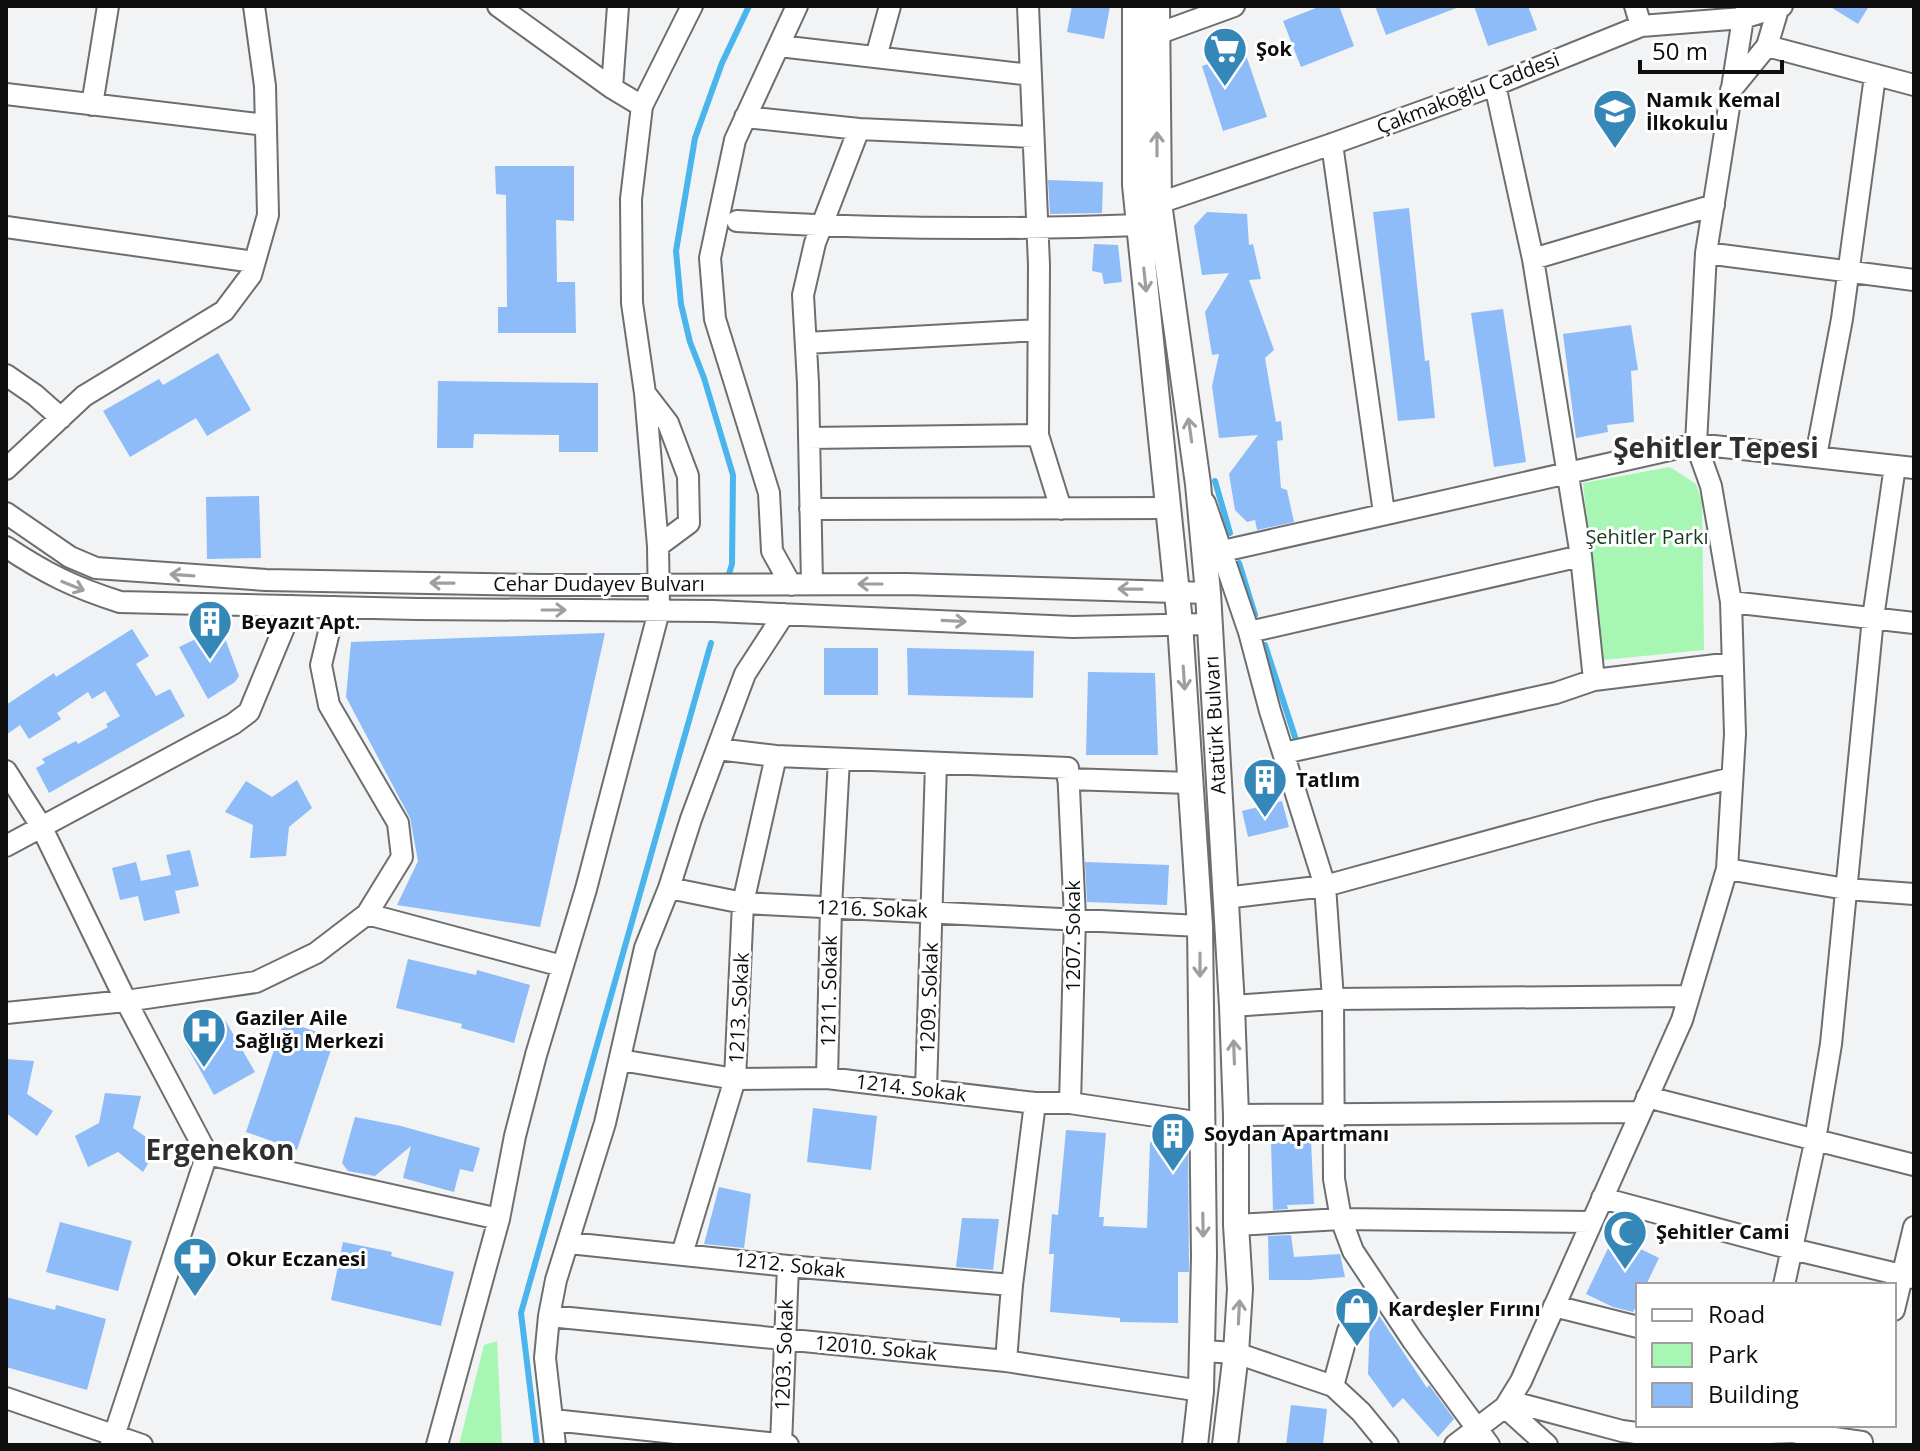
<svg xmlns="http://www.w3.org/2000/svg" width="1920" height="1451" font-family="'Open Sans',sans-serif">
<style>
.green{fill:#a8f6b4}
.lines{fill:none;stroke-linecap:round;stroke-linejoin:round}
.stream{stroke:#4ab4ec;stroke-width:6}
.building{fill:#8dbcf8}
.minor-casing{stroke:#6d6e6f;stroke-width:24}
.major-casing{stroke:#6d6e6f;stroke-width:28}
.minor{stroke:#fff;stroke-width:20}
.major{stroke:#fff;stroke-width:24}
.oneway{stroke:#9f9f9f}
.labels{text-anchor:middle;stroke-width:6;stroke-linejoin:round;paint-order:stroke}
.poi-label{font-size:20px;font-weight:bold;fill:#0e0e0f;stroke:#fff;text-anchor:start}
.street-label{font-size:20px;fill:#0e0e0f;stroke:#fff}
.park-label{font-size:20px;fill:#183a1f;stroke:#fff}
.district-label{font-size:28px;font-weight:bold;fill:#2f2f31;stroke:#fff}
</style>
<rect width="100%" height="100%" fill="#f2f3f4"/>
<!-- green -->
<path class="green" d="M1670 467 1696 484 1702 502 1704 650 1603 660 1583 483Z
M497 1341 502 1445H459L484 1345Z"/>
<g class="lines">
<!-- stream -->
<path class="stream" d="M1215 481 1230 533
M1239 563 1255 615
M729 574 732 564 733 475 704 378 690 342 681 304 676 251 695 138 722 63 749 6
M1265 645 1295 737
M537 1445 521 1313 711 643"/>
</g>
<!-- building -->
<path class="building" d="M1072 6H1110L1104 39 1067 32Z
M1321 6H1339L1354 46 1301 67 1283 21Z
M1375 6H1459V7L1386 35Z
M1474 6H1528L1537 30 1488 46Z
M1829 6H1869L1858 24Z
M1245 52 1267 117 1223 131 1202 66Z
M495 166H574V221L556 220 557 282H575L576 333H498V307H507L506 195 496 194Z
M1048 180 1103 182 1102 213 1050 214Z
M1409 208 1425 361 1429 360 1435 418 1398 421 1373 212Z
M1207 212 1247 214 1249 245 1253 244 1261 279 1249 280 1274 350 1265 358 1276 422 1281 421 1283 440 1277 441 1281 488 1287 490 1294 522 1257 530 1255 520 1247 522 1235 510 1229 474 1258 435 1219 438 1212 386 1219 354 1212 355 1205 312 1229 273 1202 275 1194 226Z
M1094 244 1118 245 1122 282 1104 284 1102 273 1092 271Z
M1503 309 1526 462 1494 467 1471 313Z
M1631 325 1638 370 1631 371 1634 422 1607 425 1608 432 1576 438 1563 334Z
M218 353 251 410 207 436 196 418 130 457 103 411 159 379 163 385Z
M438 381 598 383V452H559V435L474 434 473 448H437Z
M259 496 261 558 207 559 206 497Z
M132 629 149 656 136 664 156 696 170 689 185 716 49 793 36 768 45 763 42 759 76 741 78 744 108 727 106 724 120 716 105 691 92 699 88 692 57 713 61 719 29 739 20 725 6 735V705L54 673 56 677Z
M215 630 223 633 239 676 235 682 208 699 179 647Z
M605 633 540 927 397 905 418 861 410 818 346 697 351 642Z
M824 648H878V695H824Z
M907 648 1034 651 1033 698 908 695Z
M1088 672 1155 673 1158 755H1086Z
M297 780 312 808 289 827 286 856 250 858 253 825 225 812 246 781 272 797Z
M1282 801 1289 827 1248 837 1242 811Z
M190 850 199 886 175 891 180 913 144 921 138 896 120 900 112 868 136 862 141 881 171 875 166 855Z
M1085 862 1169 865 1167 905 1087 902Z
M408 959 476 975 477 970 530 985 514 1043 461 1028 462 1024 396 1008Z
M225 1020 255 1072 214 1095 185 1043Z
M284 1021 335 1038 297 1150 246 1132Z
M6 1059 34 1061 27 1094 53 1111 37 1136 6 1113Z
M105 1093 141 1096 133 1128 159 1146 143 1172 118 1152 88 1167 75 1136 99 1123Z
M813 1108 877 1116 871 1170 807 1162Z
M355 1117 401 1126 480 1148 473 1172 460 1169 454 1192 403 1178 411 1146 375 1176 348 1171 342 1163Z
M1066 1130 1106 1133 1099 1217H1104L1103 1226 1147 1228 1150 1142 1188 1143 1189 1272H1178V1323L1120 1322V1318L1050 1312 1054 1254H1049L1052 1214 1058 1215Z
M1311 1141 1314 1204 1287 1205 1288 1209 1273 1210 1271 1142Z
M719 1187 751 1194 744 1248 704 1244Z
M962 1218 999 1219 993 1270 956 1267Z
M60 1222 132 1241 118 1291 46 1272Z
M1291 1235 1294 1257 1340 1254 1345 1277 1309 1280H1269L1268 1236Z
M1614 1236 1659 1258 1646 1285H1638V1302L1633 1312 1613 1307 1586 1294Z
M343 1242 392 1252 391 1256 454 1272 441 1326 331 1300Z
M6 1297 55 1310 56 1305 106 1319 87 1390 6 1367Z
M1376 1311 1427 1388 1429 1385 1454 1419 1438 1437 1403 1398 1393 1408 1368 1374 1370 1319Z
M1291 1405 1327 1409 1323 1445H1286Z"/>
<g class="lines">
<!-- minor casing -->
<g class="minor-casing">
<path id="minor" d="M498 6 612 88 642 106
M1028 6 1039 265 1038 435 1061 509
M1635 6 1641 26
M1157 34 1234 6
M779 46 1031 75
M1767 46 1914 85
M876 57 890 6
M1495 85 1533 259 1581 556 1594 680
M612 88 618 6
M1731 90 1767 46 1779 6
M6 94 266 125
M92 105 108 6
M745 117 859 129 1033 137
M1332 144 1384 513
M1159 203 1332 144 1495 85 1641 26 1743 18 1782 6
M737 221C871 229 1006 230 1140 225
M6 227 254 262
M1706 253 1914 280
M1533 259 1714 205
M806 343 1038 330
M6 375 35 395 61 418
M645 393 668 423 688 476 689 523 658 546
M809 438 1038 435
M1816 456 1842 319 1875 76
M6 469 84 396 224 311 251 275 268 215 265 86 254 6
M1205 503 1249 632 1270 711 1325 886 1333 999 1334 1179 1341 1219 1353 1251 1413 1341 1489 1445
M810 509 1168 508
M6 513 70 557 96 568 266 580 542 585 906 584 1208 593
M6 547C47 574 73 587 120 602L417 609 713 611 1073 627 1209 624
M1223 551 1696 444 1914 468
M812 584 808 383 803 295 815 243 859 129
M791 585 772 551 769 493 715 319 710 258 735 140 797 6
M1731 602 1914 623
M1249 632 1581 556
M717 749 776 756 1068 768 1075 918 1070 1103
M1284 753 1556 693 1594 680 1732 663
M6 771 41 826 126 1001 207 1154 111 1445
M1068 779 1190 783
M6 846 233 724 249 712 293 606
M1727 869 1846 889 1914 894
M669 888 743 903 1200 926
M1225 898 1325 886 1598 811 1732 778
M367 914 562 966
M1232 1006 1333 999 1689 996
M6 1013 126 1001 256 982 316 953 367 914 402 857 398 823 329 705 321 665 335 607
M620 1060 735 1079 827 1078 1035 1103H1070L1202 1123
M827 1078 831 907 839 759
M926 1089 936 764
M1647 1097 1914 1165
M1236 1115 1640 1112
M207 1154 499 1219
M1602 1198 1792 1249 1914 1278
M1236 1225 1341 1219 1591 1222
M569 1243 788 1266 1012 1285
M682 1254 735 1079 743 903 776 756
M1784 1285 1813 1152 1831 1044 1873 618 1895 466
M1554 1306 1638 1327
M1894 1310 1914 1227
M549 1316 1006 1361 1201 1391
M1202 1351 1236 1353 1333 1386 1361 1412 1388 1445
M1006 1361 1012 1285 1035 1103
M1333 1386 1348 1331 1356 1316 1377 1288
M6 1398 142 1445
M1509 1401 1622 1431 1672 1438 1792 1432 1862 1442
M1505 1407 1547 1445
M553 1420 788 1445
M437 1445 499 1219 515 1136 536 1055 586 889 659 611 658 546 645 393 632 303 631 199 642 106 692 6
M555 1445 545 1358 549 1316 556 1280 605 1123 645 948 669 888 691 819 745 674 784 614
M781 1445 788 1266
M1455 1445 1505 1407 1521 1381 1682 1020 1727 869 1735 734 1731 602 1711 486 1696 444 1706 253 1743 18 1747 6"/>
</g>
<!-- major casing -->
<g class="major-casing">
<path id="major" d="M1135 6V185L1180 623 1200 926 1204 1256 1201 1391 1195 1445
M1157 6 1159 203 1198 484 1208 593 1232 1006 1236 1115V1225L1240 1289 1236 1353 1225 1445"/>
</g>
<!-- minor -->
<use href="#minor" class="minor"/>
<!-- major -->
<use href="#major" class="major"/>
</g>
<!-- one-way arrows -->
<defs><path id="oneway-shaft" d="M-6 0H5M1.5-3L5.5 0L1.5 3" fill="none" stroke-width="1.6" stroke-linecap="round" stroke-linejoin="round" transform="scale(2)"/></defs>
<g class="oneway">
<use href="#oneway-shaft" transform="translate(1157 144) rotate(-90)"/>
<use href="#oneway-shaft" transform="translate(1145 280) rotate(84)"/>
<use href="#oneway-shaft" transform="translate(1190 430) rotate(-98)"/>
<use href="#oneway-shaft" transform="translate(182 575) rotate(-176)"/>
<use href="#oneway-shaft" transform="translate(442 583) rotate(-179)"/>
<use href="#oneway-shaft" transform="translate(870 584) rotate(180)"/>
<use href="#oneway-shaft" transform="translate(73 586) rotate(22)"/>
<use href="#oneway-shaft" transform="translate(1130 589) rotate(-179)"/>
<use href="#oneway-shaft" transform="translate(554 610)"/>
<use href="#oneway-shaft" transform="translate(954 621) rotate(3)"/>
<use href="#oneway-shaft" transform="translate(1184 678) rotate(86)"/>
<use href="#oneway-shaft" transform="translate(1200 965) rotate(90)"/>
<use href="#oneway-shaft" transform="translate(1234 1052) rotate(-92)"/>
<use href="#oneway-shaft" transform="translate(1203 1225) rotate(89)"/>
<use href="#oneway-shaft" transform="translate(1239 1312) rotate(-87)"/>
</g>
<!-- icons -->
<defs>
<g id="supermarket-pin" transform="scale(2.3)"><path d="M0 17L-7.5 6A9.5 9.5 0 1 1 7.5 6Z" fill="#3587b8" stroke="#fff"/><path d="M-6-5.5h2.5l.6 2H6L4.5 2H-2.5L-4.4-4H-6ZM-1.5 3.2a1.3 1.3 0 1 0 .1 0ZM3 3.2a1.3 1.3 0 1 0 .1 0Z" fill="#fff"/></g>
<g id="school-pin" transform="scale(2.3)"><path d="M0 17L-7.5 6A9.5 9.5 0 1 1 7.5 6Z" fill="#3587b8" stroke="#fff"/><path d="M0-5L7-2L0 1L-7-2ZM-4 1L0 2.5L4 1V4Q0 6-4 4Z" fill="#fff"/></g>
<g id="building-pin" transform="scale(2.3)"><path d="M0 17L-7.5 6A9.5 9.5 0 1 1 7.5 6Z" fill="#3587b8" stroke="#fff"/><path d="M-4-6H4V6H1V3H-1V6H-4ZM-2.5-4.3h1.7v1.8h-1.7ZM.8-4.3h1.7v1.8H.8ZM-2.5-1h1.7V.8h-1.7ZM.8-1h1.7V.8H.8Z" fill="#fff"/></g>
<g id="hospital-pin" transform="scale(2.3)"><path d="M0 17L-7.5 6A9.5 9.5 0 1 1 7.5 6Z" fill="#3587b8" stroke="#fff"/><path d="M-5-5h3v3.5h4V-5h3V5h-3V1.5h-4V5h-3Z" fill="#fff"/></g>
<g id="mosque-pin" transform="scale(2.3)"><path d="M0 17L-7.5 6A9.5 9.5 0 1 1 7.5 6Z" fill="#3587b8" stroke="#fff"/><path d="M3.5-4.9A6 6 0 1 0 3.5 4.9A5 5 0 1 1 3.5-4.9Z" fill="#fff"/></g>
<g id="pharmacy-pin" transform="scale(2.3)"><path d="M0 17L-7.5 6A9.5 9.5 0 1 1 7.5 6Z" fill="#3587b8" stroke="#fff"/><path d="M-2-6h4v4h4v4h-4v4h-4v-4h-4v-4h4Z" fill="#fff"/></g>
<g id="shop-pin" transform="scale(2.3)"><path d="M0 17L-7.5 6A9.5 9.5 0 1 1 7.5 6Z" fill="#3587b8" stroke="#fff"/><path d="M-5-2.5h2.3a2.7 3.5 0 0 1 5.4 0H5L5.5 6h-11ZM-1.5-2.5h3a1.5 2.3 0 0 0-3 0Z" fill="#fff"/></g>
</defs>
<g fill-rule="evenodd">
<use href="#supermarket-pin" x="1225" y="49"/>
<use href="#school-pin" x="1615" y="111"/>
<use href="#building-pin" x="210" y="622"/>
<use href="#building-pin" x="1265" y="780"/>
<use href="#hospital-pin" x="204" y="1030"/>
<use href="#building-pin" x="1173" y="1134"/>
<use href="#mosque-pin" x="1625" y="1232"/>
<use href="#pharmacy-pin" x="195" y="1259"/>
<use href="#shop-pin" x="1357" y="1309"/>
</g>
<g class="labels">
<!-- poi labels -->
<g class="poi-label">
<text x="1256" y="56">Şok</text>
<text x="1646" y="107">Namık Kemal<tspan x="1646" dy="23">İlkokulu</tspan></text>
<text x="241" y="629">Beyazıt Apt.</text>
<text x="1296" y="787">Tatlım</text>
<text x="235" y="1025">Gaziler Aile<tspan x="235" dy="23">Sağlığı Merkezi</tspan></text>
<text x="1204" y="1141">Soydan Apartmanı</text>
<text x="1656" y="1239">Şehitler Cami</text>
<text x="226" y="1266">Okur Eczanesi</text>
<text x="1388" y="1316">Kardeşler Fırını</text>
</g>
<!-- street labels -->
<g class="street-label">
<text transform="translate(1468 93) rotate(-21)" y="7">Çakmakoğlu Caddesi</text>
<text x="599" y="591">Cehar Dudayev Bulvarı</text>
<text transform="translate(1215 725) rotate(-93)" y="7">Atatürk Bulvarı</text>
<text transform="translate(872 909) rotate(2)" y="7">1216. Sokak</text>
<text transform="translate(1073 936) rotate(-90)" y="7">1207. Sokak</text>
<text transform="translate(829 991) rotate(-89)" y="7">1211. Sokak</text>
<text transform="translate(929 998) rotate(-88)" y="7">1209. Sokak</text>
<text transform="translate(739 1008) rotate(-87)" y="7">1213. Sokak</text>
<text transform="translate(911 1088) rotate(7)" y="7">1214. Sokak</text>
<text transform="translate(790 1265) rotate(6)" y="7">1212. Sokak</text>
<text transform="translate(876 1348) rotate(5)" y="7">12010. Sokak</text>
<text transform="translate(784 1355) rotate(-88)" y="7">1203. Sokak</text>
</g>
<!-- park labels -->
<g class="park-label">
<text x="1647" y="544">Şehitler Parkı</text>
</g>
<!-- district labels -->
<g class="district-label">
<text x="1716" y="458">Şehitler Tepesi</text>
<text x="220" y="1160">Ergenekon</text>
</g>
</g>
<!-- border -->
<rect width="1920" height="1451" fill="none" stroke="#0e0e0f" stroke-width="16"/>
<!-- legend -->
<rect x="1636" y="1283" width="260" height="144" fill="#ffffff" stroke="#9f9f9f" stroke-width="2"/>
<rect x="1652" y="1309" width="40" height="12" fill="#ffffff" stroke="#9f9f9f" stroke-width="2"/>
<text x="1708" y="1323" font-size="24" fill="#0e0e0f">Road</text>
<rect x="1652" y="1343" width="40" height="24" fill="#a8f6b4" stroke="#9f9f9f" stroke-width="2"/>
<text x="1708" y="1363" font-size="24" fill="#0e0e0f">Park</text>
<rect x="1652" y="1383" width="40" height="24" fill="#8dbcf8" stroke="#9f9f9f" stroke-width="2"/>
<text x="1708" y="1403" font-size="24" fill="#0e0e0f">Building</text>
<!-- scale -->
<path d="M1640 60v12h142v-12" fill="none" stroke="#0e0e0f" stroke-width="4"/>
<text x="1652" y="60" font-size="24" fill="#0e0e0f" stroke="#ffffff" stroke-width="6" paint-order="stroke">50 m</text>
</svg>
